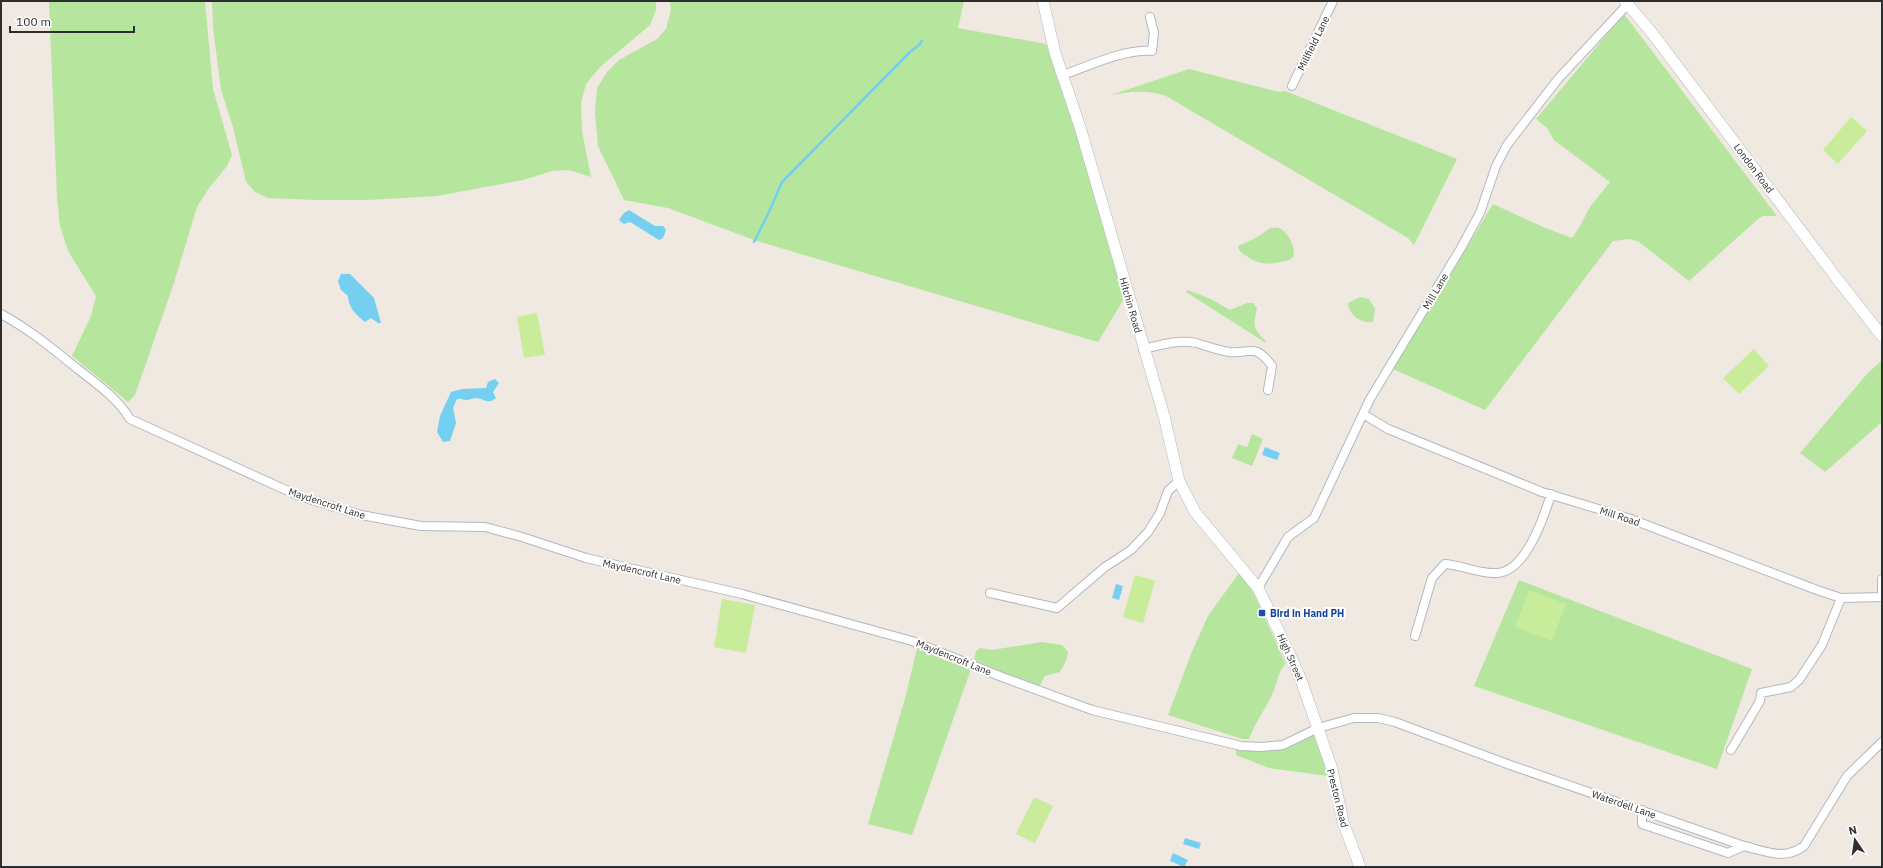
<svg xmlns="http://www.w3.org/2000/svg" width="1883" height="868" font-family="'IBM Plex Sans',sans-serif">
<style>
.green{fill:#b6e59e}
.pitch{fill:#c9ec9a}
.water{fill:#75cff0}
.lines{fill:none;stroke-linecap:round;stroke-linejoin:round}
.stream{stroke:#75cff0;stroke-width:2.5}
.street-casing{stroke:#b4b7c1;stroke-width:10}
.secondary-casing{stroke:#b4b7c1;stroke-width:12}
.street{stroke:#fff;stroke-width:8}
.secondary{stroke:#fff;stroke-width:11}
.transit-dot{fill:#1a4fb4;stroke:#fff;stroke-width:1.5}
.labels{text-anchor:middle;stroke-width:4;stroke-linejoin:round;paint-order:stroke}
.street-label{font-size:10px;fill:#2e2e2e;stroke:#fff}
.transit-label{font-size:10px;font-weight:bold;fill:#164399;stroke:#fff;text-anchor:start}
</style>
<rect width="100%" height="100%" fill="#efe9e1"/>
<!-- green -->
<path class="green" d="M49 1H205L213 89 232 155 227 166 209 188 197 207 174 283 135 395 128 402 72 356 91 316 96 296 68 251 60 226 57 198Z
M212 1H656V10L650 25 600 67 586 84 581 102 582 131 591 177 569 170 552 171 523 180 437 196 367 200H315L268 198 255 192 246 182 233 127 221 90 213 27Z
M670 1H964L958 28 1046 44 1076 124 1125 297 1098 342 757 241 668 208 624 200 598 146 595 112 597 88 607 72 619 60 657 39 666 29 671 10Z
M1624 14 1777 216H1763L1758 219 1689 281 1639 242 1630 239 1613 241 1485 410 1393 369 1493 204 1543 227 1572 238 1580 226 1590 207 1610 182 1554 140 1547 128 1536 119Z
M1189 69 1279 92 1285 91 1457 159 1414 245 1408 238 1166 96C1147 90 1131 91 1111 95Z
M1270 228C1273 228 1277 227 1279 228 1288 231 1298 250 1292 258 1290 260 1287 261 1284 261 1268 265 1259 265 1245 255 1241 252 1239 251 1238 246L1256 238Z
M1188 290 1211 299 1230 310 1247 303H1253L1257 308C1254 323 1251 328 1265 340L1266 343 1186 292Z
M1360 297 1369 299 1375 309 1373 322C1363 324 1348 315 1348 303Z
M1882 360V422L1825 472 1800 453 1867 374Z
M1252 434 1263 439 1252 466 1232 458 1238 444 1247 447Z
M1239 573 1253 592 1286 664C1277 672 1277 685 1272 695 1264 711 1256 721 1249 739H1242L1168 715 1191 654 1208 616Z
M1519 580 1752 669 1717 769 1474 686Z
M1042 642 1062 645 1068 652 1066 661 1060 672 1045 676 1039 687 974 660 976 651 980 648 992 650Z
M917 649 971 669 912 835 868 824 904 702Z
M1315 733 1328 776 1269 768 1236 755V748L1271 750Z"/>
<!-- pitch -->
<path class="pitch" d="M1851 117 1867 131 1838 164 1823 150Z
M537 313 545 355 524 358 517 317Z
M1754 349 1769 366 1739 394 1723 378Z
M1135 575 1155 581 1143 623 1123 617Z
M1529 590 1566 604 1552 641 1515 627Z
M722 599 755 605 746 653 714 647Z
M1034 797 1053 806 1035 843 1016 834Z"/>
<!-- water -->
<path class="water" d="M629 210 655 226H663L666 230 663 238 659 240 630 222 624 224 619 220 624 213Z
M341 274H350L374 298 381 323H378L371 318 365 322C357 316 348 307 348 296L341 290 338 281Z
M495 379 499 383 493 392 496 398C488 405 485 399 476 398 473 398 470 400 466 400 463 400 462 398 457 399L453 408 456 423 450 441 443 442 437 432 440 416 451 392 462 389 486 388 488 382Z
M1265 447 1280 453 1277 460 1262 455Z
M1116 584 1123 586 1119 600 1112 598Z
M1185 838 1201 843 1199 849 1183 844Z
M1173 853 1188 860 1184 867 1170 861Z"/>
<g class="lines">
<!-- stream -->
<path class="stream" d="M754 242 769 212 782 182 910 52 919 45 922 41"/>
<!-- street casing -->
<g class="street-casing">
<path id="street" d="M1063 75C1089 66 1123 49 1152 51L1154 33 1150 17
M1292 86 1333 1
M1 314C29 329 54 350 79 370 98 385 118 399 130 419L299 496 361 515 421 526 485 527 522 537 586 558 742 594 912 641 1002 677 1092 710 1179 731 1241 746 1261 747 1283 745 1318 728 1354 718H1378L1395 722 1510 765 1744 846C1766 851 1784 861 1804 846L1847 776 1882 742
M1143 349C1160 345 1179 339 1196 343 1207 346 1217 350 1229 352 1251 354 1254 342 1272 366L1268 390
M1363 414 1388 429 1542 492 1628 518 1817 590 1841 598 1882 597
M1882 579V597
M1258 588 1288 537 1314 518 1370 399 1461 248 1480 213 1496 166 1507 145 1558 79 1628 4
M990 593 1057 608 1105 567 1131 550 1148 532 1160 513 1168 491 1179 481
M1415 636 1432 578 1445 564C1462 565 1479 574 1496 573 1525 573 1544 517 1551 494
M1731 750 1760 701 1761 693 1791 687 1799 680 1822 645 1841 598
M1642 810V824L1728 853 1744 846"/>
</g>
<!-- secondary casing -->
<g class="secondary-casing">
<path id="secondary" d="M1043 1 1055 53 1080 127 1164 416 1179 481 1195 512 1258 588 1290 655 1301 680 1332 769 1343 822 1360 867
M1625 1 1652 33 1838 280 1882 336"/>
</g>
<!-- street -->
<use href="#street" class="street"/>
<!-- secondary -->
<use href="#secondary" class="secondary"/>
</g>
<!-- markers -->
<rect class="transit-dot" x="1258" y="609" width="8" height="8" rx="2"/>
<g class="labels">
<!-- street labels -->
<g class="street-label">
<text transform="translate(1313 43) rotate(-64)" y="4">Millfield Lane</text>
<text transform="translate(1754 168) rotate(53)" y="4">London Road</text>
<text transform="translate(1435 291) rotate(-59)" y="4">Mill Lane</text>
<text transform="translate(1131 305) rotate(74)" y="4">Hitchin Road</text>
<text transform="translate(327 503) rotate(18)" y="4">Maydencroft Lane</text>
<text transform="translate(1620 516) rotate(18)" y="4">Mill Road</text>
<text transform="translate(642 571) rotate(13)" y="4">Maydencroft Lane</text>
<text transform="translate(954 657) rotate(22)" y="4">Maydencroft Lane</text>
<text transform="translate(1291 657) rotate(66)" y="4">High Street</text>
<text transform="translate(1338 798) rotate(76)" y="4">Preston Road</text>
<text transform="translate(1624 804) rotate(19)" y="4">Waterdell Lane</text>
</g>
<!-- transit labels -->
<g class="transit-label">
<text x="1270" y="617">Bird in Hand PH</text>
</g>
</g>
<!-- border -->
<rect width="1883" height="868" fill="none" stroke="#2e2e2e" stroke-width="4"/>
<!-- north arrow -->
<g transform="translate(1855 840) rotate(347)" stroke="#ffffff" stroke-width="3" paint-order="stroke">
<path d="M0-3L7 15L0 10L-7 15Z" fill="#2e2e2e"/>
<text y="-6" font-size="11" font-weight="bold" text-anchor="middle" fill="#2e2e2e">N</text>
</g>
<!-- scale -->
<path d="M10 26v6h124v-6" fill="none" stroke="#2e2e2e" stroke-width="2"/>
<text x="16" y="26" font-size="12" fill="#2e2e2e" stroke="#ffffff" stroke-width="3" paint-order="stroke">100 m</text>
</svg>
